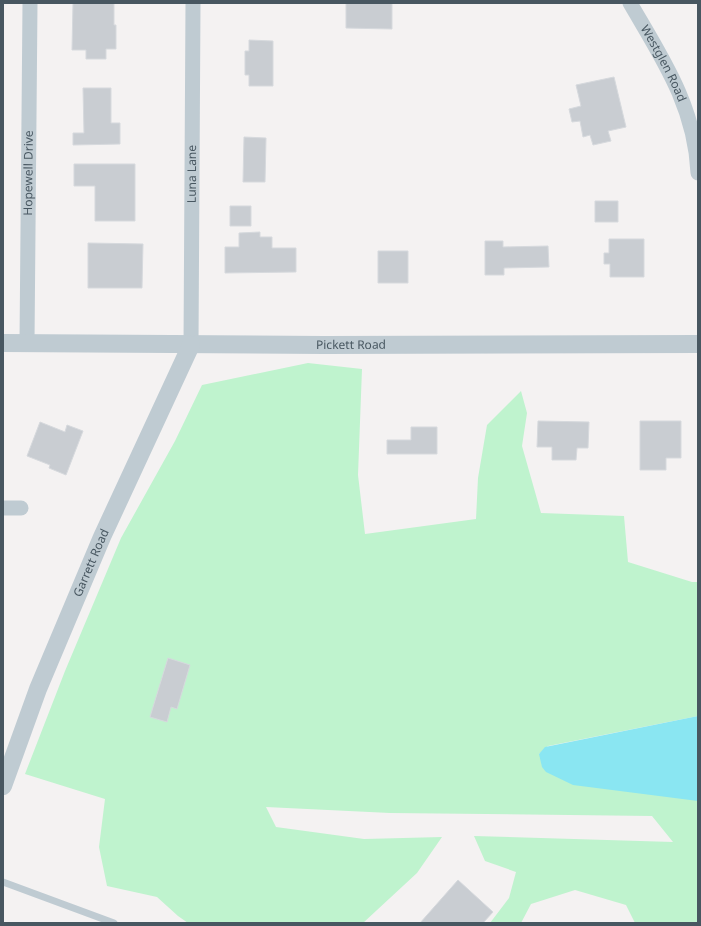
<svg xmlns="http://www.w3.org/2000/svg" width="701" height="926" font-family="'Noto Sans',sans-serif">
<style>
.green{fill:#bff3ce}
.water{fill:#8ae6f2}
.building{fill:#c9cdd2;stroke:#d6d9dd}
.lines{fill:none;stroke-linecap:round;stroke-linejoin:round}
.service{stroke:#bfcbd2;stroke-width:7}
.minor{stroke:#bfcbd2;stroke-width:15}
.tertiary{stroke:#bfcbd2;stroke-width:18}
.labels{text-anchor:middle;stroke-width:4;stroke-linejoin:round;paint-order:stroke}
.street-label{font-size:12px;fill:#485761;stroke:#fff}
</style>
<rect width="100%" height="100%" fill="#f4f2f2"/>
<!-- green -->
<path class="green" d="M308 363 362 369 358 475 365 534 476 519 478 478 487 425 521 391 527 413 522 446 541 513 624 516 628 562 692 582H698V716L548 746 539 754 698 800V923H635L626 905 575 890 531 904 521 923H490L509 898 516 872 485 861 474 836 673 842 652 816 390 813 266 807 276 827 364 839 442 837 417 873 363 923H188L178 916 157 897 107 886 99 847 105 799 25 774 65 671 121 538 175 441 202 385Z"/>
<!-- water -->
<path class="water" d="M698 716V801L573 785 546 772 542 767 539 754 545 747Z"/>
<!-- building -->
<path class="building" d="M73 3H114V25H116V49H106V59H86V50H72Z
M346 3H392V29L346 28Z
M249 40 273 41V86H249V75H245V51H249Z
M614 77 626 127 608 131 611 141 593 145 590 135 583 137 580 121 572 122 569 109 581 106 576 85Z
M83 88H111V123H120V144L73 145V133H84Z
M244 137 266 138 265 182H243Z
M74 164H135V221H95V186H74Z
M595 201H618V222H595Z
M230 206H251V226H230Z
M260 232V237H272V248H296V272L225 273V247H239V233Z
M609 239H644V277H610V264H604V253H609Z
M485 241H503V247L548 246 549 267 504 268V275H485Z
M88 243 143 244 142 288H88Z
M378 251H408V283H378Z
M538 421 589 422 588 448H577L576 460H552V447H537Z
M640 421H681V458H666V470H640Z
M40 422 65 432 67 425 83 431 66 475 49 468 50 465 27 456Z
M411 427H437V454H387V440H411Z
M168 658 190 665 177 709 171 707 167 722 150 717Z
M458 880 493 912 483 923H420Z"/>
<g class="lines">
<!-- service -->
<path class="service" d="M3 882 114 923"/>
<!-- minor -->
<g class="minor">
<path id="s1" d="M630 3C662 58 695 106 698 173"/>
<path id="s2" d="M27 343 30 3"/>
<path id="s3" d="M191 345 193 3"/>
<path d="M3 508H21"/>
</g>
<!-- tertiary -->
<g class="tertiary">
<path id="s4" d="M3 343 324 345 698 344"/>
<path id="s5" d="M3 786 38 689 102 537 191 345"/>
</g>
</g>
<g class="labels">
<!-- street labels -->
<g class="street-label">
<text dy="4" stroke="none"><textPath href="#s1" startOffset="69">Westglen Road</textPath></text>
<text dy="4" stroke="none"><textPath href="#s2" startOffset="170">Hopewell Drive</textPath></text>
<text dy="4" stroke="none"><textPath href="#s3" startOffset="171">Luna Lane</textPath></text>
<text dy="4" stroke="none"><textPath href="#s4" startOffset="348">Pickett Road</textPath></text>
<text dy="4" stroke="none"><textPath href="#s5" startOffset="240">Garrett Road</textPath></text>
</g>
</g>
<!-- border -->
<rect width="701" height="926" fill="none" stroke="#485761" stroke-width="8"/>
</svg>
